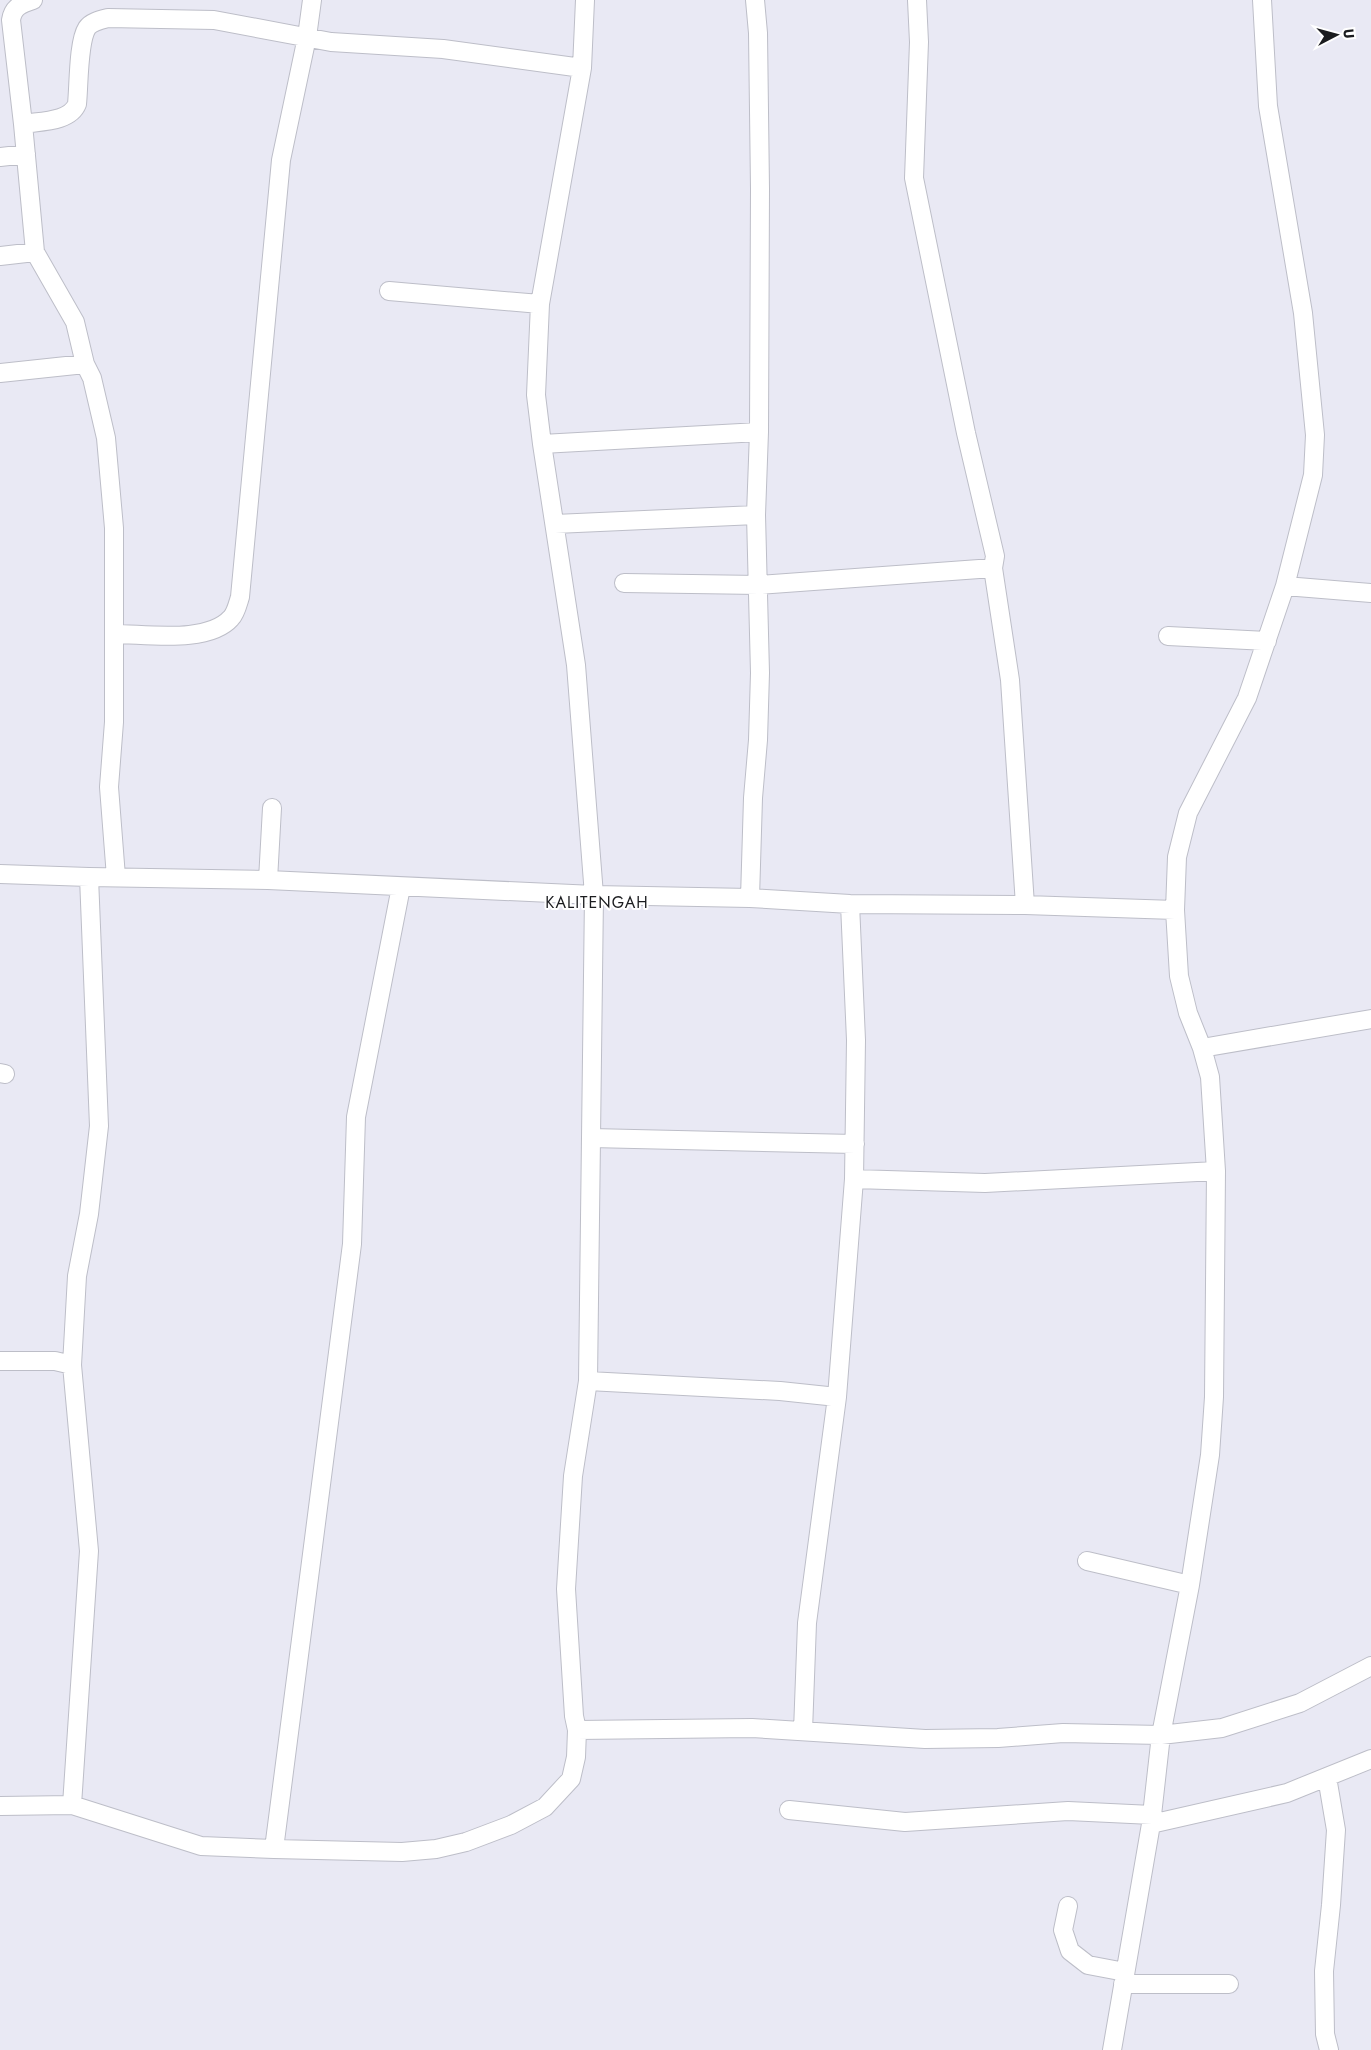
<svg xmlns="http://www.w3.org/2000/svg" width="1371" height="2050" font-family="Jost,sans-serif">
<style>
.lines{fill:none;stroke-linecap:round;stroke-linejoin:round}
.street-casing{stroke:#bdbec8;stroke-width:20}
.street{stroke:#fff;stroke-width:18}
.labels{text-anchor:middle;stroke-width:4;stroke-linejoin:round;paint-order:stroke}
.quarter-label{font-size:16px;letter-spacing:1px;fill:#1b1c1f;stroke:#fff}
</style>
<rect width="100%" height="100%" fill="#e9e9f4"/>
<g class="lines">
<!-- street casing -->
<g class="street-casing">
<path id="street" d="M33 0C21 4 13 7 11 20L23 124 35 252 75 322 85 364 92 378 106 438 114 528V722L109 787 116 877
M585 0 582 68 540 304 536 395 542 444 576 665 594 895 588 1381 573 1476 566 1589 574 1716 577 1730 752 1728 925 1739 998 1738 1063 1733 1161 1735 1222 1728 1300 1703 1371 1666
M917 0 919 42 914 178 966 433 995 556 993 568 1010 680 1025 905
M23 124C40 121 70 122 77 104 79 86 78 42 87 28 91 22 100 20 108 18L214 20 331 42 443 49 582 68
M0 157 26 154
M0 256 35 252
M389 291 540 304
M0 373 85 364
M542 444 759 432
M555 524 756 515
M624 583 759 585 993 568
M1285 586 1371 593
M114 634C147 634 208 644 231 618 236 613 238 603 240 597L281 160 307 37 312 0
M1168 636 1267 641
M0 874 89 877 268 880 594 895 750 898 850 904 1025 905 1175 910
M268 880 272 808
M401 887 356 1117 352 1244 274 1849 402 1852 436 1849 466 1842 511 1825 545 1807 571 1779 576 1757 577 1730
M750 898 753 798 758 740 760 673 756 515 759 432 760 189 758 33 755 0
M1202 1048 1371 1019
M0 1073 5 1074
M591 1138 855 1144
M854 1179 985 1183 1216 1171
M0 1361H55L72 1365
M588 1381 780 1391 837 1397
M1087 1561 1190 1585
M803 1731 807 1623 837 1397 854 1179 856 1040 850 904
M1327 1777 1336 1830 1331 1905 1324 1971 1325 2034 1329 2050
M72 1805 89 1551 72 1365 77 1276 89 1214 99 1126 89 877
M0 1806 72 1805 201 1846 274 1849
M789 1810 905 1822 1068 1811 1152 1815
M1151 1824 1287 1793 1371 1759
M1068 1906 1063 1930 1070 1951 1088 1965 1125 1972
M1123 1984H1229
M1112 2050 1151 1824 1161 1735 1190 1585 1210 1455 1214 1397 1216 1171 1210 1077 1202 1048 1188 1013 1179 976 1175 910 1177 857 1188 813 1247 698 1285 586 1313 475 1315 435 1303 313 1268 106 1262 0"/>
</g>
<!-- street -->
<use href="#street" class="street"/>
</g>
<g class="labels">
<!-- quarter labels -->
<g class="quarter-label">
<text x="597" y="908">KALITENGAH</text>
</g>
</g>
<!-- north arrow -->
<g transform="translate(1336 35) rotate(84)" stroke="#ffffff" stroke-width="4" paint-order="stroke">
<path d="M0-4L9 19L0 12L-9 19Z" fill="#1b1c1f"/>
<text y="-8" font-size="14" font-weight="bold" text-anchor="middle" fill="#1b1c1f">U</text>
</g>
</svg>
